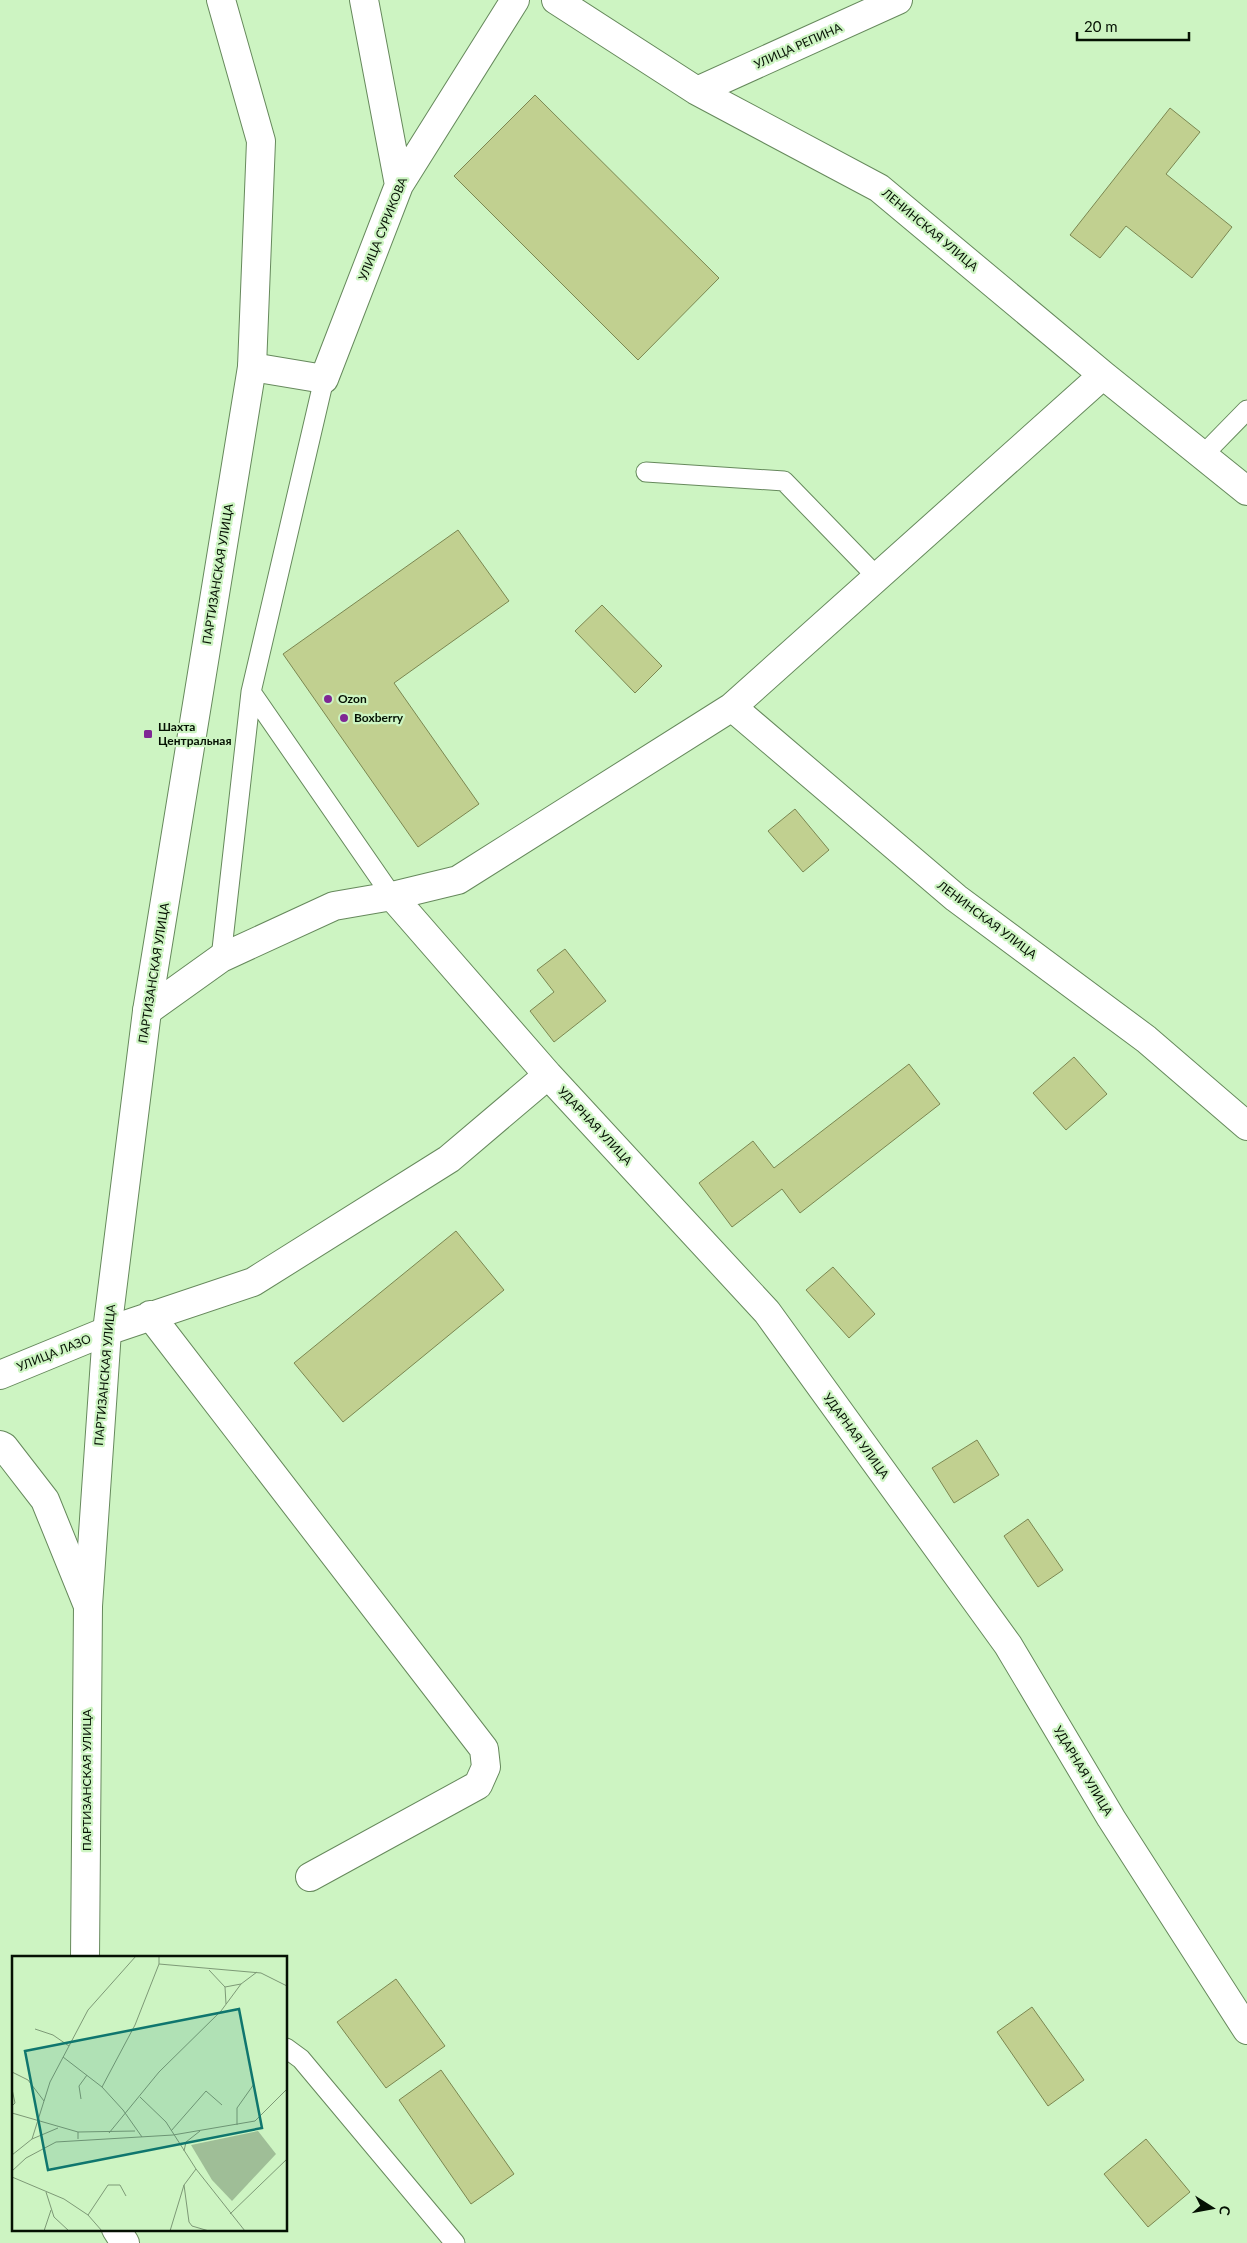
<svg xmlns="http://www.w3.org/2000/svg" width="1247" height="2243" font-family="Lato,sans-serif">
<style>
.building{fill:#c1d090;stroke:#7b8751}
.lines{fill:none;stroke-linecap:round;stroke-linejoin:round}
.service-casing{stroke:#66895c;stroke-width:21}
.minor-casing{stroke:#66895c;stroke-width:30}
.tertiary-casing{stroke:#66895c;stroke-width:30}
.primary-casing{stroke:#66895c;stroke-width:30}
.service{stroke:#fff;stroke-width:19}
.minor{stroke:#fff;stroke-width:28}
.tertiary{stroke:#fff;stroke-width:28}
.primary{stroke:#fff;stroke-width:28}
.poi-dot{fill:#7f2794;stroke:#cdf4c2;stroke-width:2}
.labels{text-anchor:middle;stroke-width:4.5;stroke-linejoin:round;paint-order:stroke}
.street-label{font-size:12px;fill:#051103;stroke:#cdf4c2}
.poi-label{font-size:12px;font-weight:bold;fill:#051103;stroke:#cdf4c2;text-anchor:start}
.inset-road{fill:none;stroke:#7d9976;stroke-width:1}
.view{fill:#0f766e;fill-opacity:0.15;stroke:#0f766e;stroke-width:2.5}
.inset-edge{fill:none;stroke:#051103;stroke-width:2.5}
</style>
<rect width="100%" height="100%" fill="#cdf4c2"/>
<!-- building -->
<path class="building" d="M535 95 719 278 638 360 454 176Z
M1170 108 1200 132 1166 174 1232 227 1192 278 1126 226 1100 258 1070 235Z
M458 530 509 601 394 683 479 804 418 847 283 654Z
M602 605 662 666 635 693 575 631Z
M795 809 829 850 803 872 768 831Z
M565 949 606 1001 554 1042 530 1011 554 992 537 970Z
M1074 1057 1107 1094 1066 1130 1033 1093Z
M909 1064 940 1104 800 1213 782 1189 732 1227 699 1183 753 1141 774 1168Z
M456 1231 504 1290 343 1422 294 1363Z
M833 1267 875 1314 849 1338 806 1290Z
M977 1440 999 1475 954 1503 932 1468Z
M1028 1519 1063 1570 1038 1587 1004 1536Z
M396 1979 445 2046 386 2088 337 2022Z
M1032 2007 1084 2080 1048 2106 997 2032Z
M441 2070 514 2174 471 2204 399 2100Z
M1146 2139 1190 2192 1148 2227 1104 2174Z"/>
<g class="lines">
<!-- service casing -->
<g class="service-casing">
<path id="service" d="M1203 455 1247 410
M646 472 784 481 877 577
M251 692 392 896
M221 958 251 692 324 379
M286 2048 301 2059 455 2243"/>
</g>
<!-- minor casing -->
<g class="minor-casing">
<path id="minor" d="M364 0 399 185
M556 0 697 91 879 188 1103 375 1247 491
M697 91 898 0
M252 367 324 379 399 185 515 0
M732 707 956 898 1146 1039 1247 1126
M392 896 548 1075 767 1312 1008 1645 1111 1818 1247 2030
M147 1011 221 958 334 906 392 896 458 880 732 707 1103 375
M150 1315 484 1749 486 1767 478 1785 310 1877
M107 1331 253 1282 449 1159 548 1075"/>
</g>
<!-- tertiary casing -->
<g class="tertiary-casing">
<path id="tertiary" d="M0 1375 107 1331
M0 1445 4 1447 45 1500 88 1606"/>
</g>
<!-- primary casing -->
<g class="primary-casing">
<path id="primary" d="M85 1957 88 1606 107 1331 147 1011 252 367 261 141 221 0
M116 2229 125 2243"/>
</g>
<!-- service -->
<use href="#service" class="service"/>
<!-- minor -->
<use href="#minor" class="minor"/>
<!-- tertiary -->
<use href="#tertiary" class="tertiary"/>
<!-- primary -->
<use href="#primary" class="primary"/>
</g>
<!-- markers -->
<g class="poi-dot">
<circle cx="328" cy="699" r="5"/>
<circle cx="344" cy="718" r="5"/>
<rect x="143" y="729" width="10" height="10" rx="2.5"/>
</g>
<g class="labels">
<!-- street labels -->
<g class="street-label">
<text transform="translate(798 46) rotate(-24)" y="4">УЛИЦА РЕПИНА</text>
<text transform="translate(383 229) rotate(-68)" y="4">УЛИЦА СУРИКОВА</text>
<text transform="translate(930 230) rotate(40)" y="4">ЛЕНИНСКАЯ УЛИЦА</text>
<text transform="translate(218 574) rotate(-81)" y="4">ПАРТИЗАНСКАЯ УЛИЦА</text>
<text transform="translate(987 920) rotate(37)" y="4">ЛЕНИНСКАЯ УЛИЦА</text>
<text transform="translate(154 973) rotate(-81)" y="4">ПАРТИЗАНСКАЯ УЛИЦА</text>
<text transform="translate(595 1126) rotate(47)" y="4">УДАРНАЯ УЛИЦА</text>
<text transform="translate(54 1353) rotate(-22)" y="4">УЛИЦА ЛАЗО</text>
<text transform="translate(105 1375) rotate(-85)" y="4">ПАРТИЗАНСКАЯ УЛИЦА</text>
<text transform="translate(856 1436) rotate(54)" y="4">УДАРНАЯ УЛИЦА</text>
<text transform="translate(1083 1771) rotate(59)" y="4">УДАРНАЯ УЛИЦА</text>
<text transform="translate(87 1780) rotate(-90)" y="4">ПАРТИЗАНСКАЯ УЛИЦА</text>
</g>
<!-- poi labels -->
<g class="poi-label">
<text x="338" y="703">Ozon</text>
<text x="354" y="722">Boxberry</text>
<text x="158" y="731">Шахта<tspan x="158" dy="14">Центральная</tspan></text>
</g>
</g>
<!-- overview -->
<g transform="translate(12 1956)">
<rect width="275" height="275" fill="#cdf4c2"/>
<path d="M246 175 264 198 220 245 200 224 179 189Z" fill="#9fbe97"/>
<path class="inset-road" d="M147 8 249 17 275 30M197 14 213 31 214 48M213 31 229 28M23 73 41 79 57 90M51 101 90 131 111 154 130 181M0 116 16 124 32 145M90 131 123 69 147 8V0M0 133 3 147 0 150M128 141 154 166 184 213 233 275M69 143 67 130 75 119M0 157 66 176V183M225 169V152L242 128M159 175 194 135 210 149M66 176 123 175M97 177 147 116 209 55 229 28 245 16M20 183 46 172M172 195 174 186 188 175M0 199 20 183 38 126 76 54 124 0M0 215 14 202 44 186 161 179 243 165 275 133M0 221 52 243 76 259 90 275M172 229 177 266 180 270 197 275M34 236 42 261 57 275M218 258 275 203M76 259 96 229H108L114 240M32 275 39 254M158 275 172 229 184 213"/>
<path class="view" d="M227 53 250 172 36 214 13 95Z"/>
<rect width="275" height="275" class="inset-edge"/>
</g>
<!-- north arrow -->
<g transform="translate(1212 2208) rotate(101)" stroke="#cdf4c2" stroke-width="4" paint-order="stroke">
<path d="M0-4L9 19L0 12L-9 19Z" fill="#051103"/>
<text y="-8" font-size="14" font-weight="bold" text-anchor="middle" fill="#051103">С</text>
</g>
<!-- scale -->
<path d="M1077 32v8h112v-8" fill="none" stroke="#051103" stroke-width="2.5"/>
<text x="1084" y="32" font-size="15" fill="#051103" stroke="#cdf4c2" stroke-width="4" paint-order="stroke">20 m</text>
</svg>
